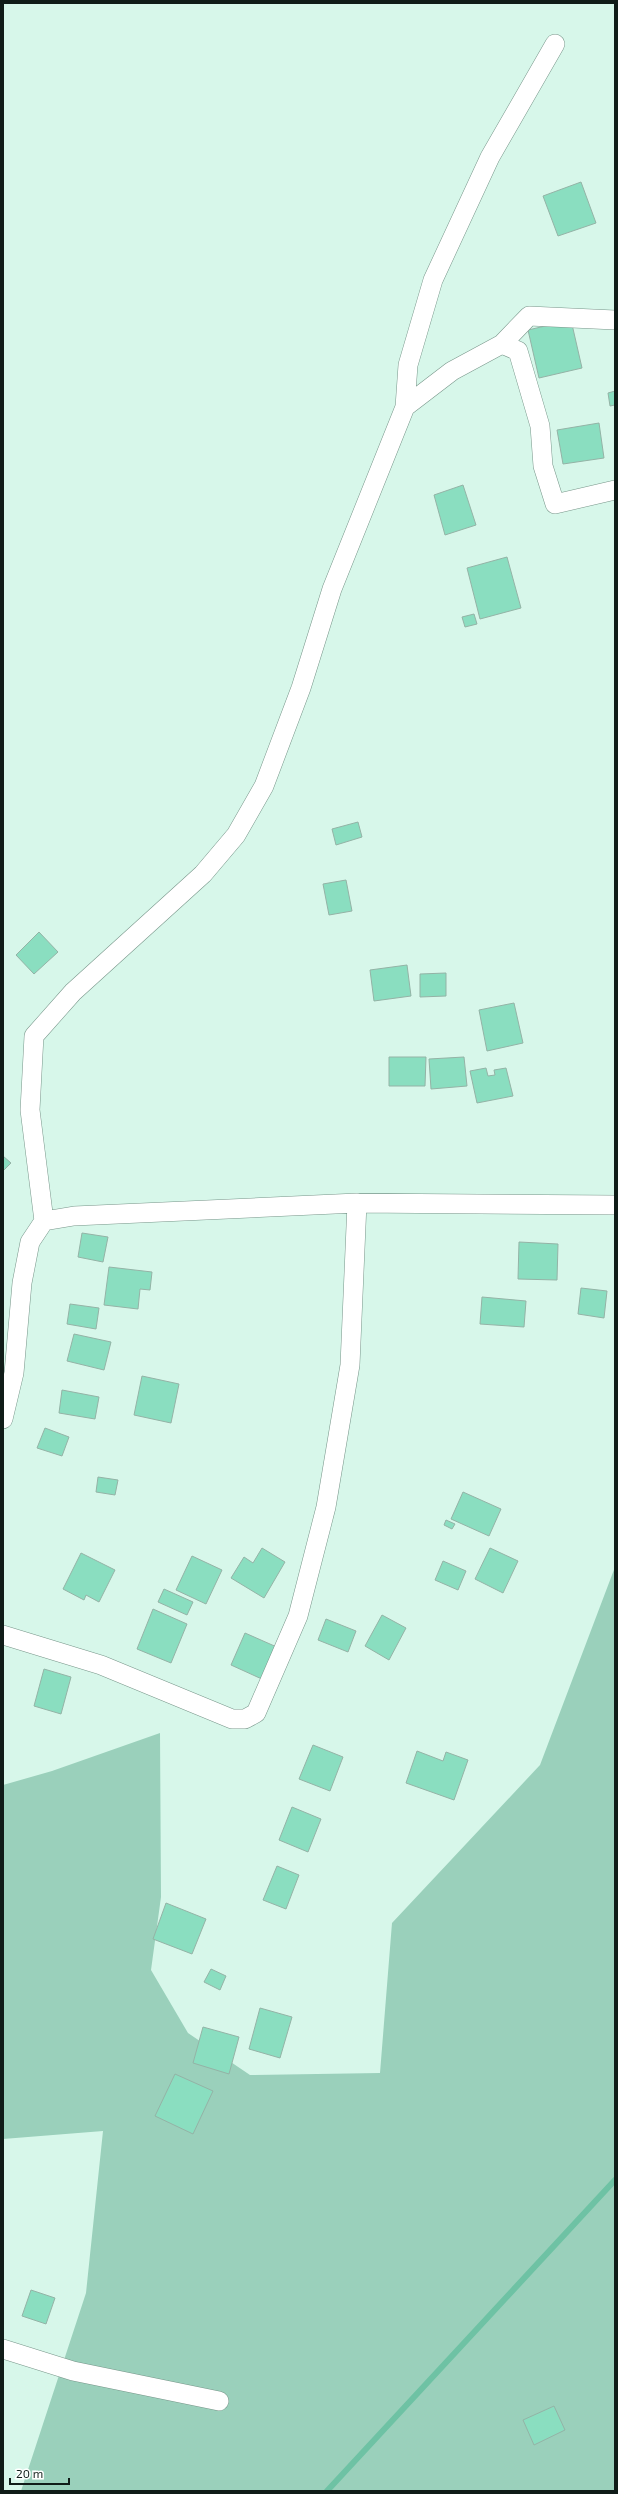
<svg xmlns="http://www.w3.org/2000/svg" width="618" height="2494" font-family="'Exo 2',sans-serif">
<style>
.green{fill:#9ad0bb}
.lines{fill:none;stroke-linecap:round;stroke-linejoin:round}
.stream{stroke:#6ec2a4;stroke-width:6}
.building{fill:#8adec0;stroke:#94b3a6}
.minor-casing{stroke:#78968a;stroke-width:20}
.minor{stroke:#fff;stroke-width:19}
</style>
<rect width="100%" height="100%" fill="#d7f7ea"/>
<!-- green -->
<path class="green" d="M615 1567V2491H21L86 2293 103 2131 3 2139V1785L52 1771 160 1733 161 1897 151 1970 188 2033 250 2075 380 2073 392 1923 540 1765Z"/>
<g class="lines">
<!-- stream -->
<path class="stream" d="M327 2491 615 2180"/>
</g>
<!-- building -->
<path class="building" d="M581 182 596 223 558 236 543 196Z
M571 320 582 368 539 378 528 330Z
M615 391V405L610 406 608 393Z
M599 423 604 458 563 464 557 430Z
M463 485 476 525 445 535 434 495Z
M507 557 521 608 480 619 467 568Z
M474 614 477 624 465 627 462 617Z
M358 822 362 837 336 845 332 829Z
M346 880 352 911 329 915 323 884Z
M39 932 58 952 34 974 16 955Z
M407 965 411 996 374 1001 370 970Z
M446 973V996L420 997V974Z
M514 1003 523 1043 487 1051 479 1010Z
M389 1057H426L425 1086H389Z
M464 1057 467 1086 431 1089 429 1059Z
M486 1068 488 1076 495 1075 494 1070 506 1068 513 1096 477 1103 470 1071Z
M3 1156 11 1163 3 1171Z
M82 1233 108 1237 103 1262 78 1257Z
M519 1242 558 1244 557 1280 518 1279Z
M109 1267 152 1272 150 1290 140 1289 138 1309 104 1305Z
M581 1288 607 1291 604 1318 578 1314Z
M482 1297 526 1301 524 1327 480 1324Z
M70 1304 99 1308 96 1329 67 1324Z
M74 1334 111 1342 104 1370 67 1361Z
M142 1376 179 1384 171 1423 134 1415Z
M62 1390 99 1397 95 1419 59 1413Z
M45 1428 69 1437 62 1456 37 1448Z
M98 1477 118 1480 115 1495 96 1492Z
M463 1492 501 1509 489 1536 451 1519Z
M446 1520 455 1524 452 1529 444 1525Z
M262 1548 285 1562 264 1598 231 1578 244 1557 253 1563Z
M490 1548 518 1561 503 1593 475 1579Z
M81 1553 115 1570 99 1602 86 1595 84 1600 63 1589Z
M192 1556 222 1570 206 1604 176 1590Z
M443 1561 466 1571 458 1590 435 1580Z
M164 1589 193 1602 187 1615 158 1602Z
M153 1609 187 1624 171 1663 137 1649Z
M382 1615 406 1628 389 1660 365 1646Z
M326 1619 356 1631 348 1652 318 1640Z
M245 1633 279 1648 264 1680 231 1665Z
M44 1669 71 1677 61 1714 34 1706Z
M313 1745 343 1757 330 1791 299 1779Z
M417 1751 443 1761 446 1752 468 1760 454 1800 406 1783Z
M292 1807 321 1819 308 1852 279 1840Z
M277 1866 299 1875 286 1909 263 1900Z
M166 1903 206 1919 192 1954 153 1939Z
M211 1969 226 1976 220 1990 204 1982Z
M260 2008 292 2017 280 2058 249 2049Z
M203 2027 239 2037 229 2074 193 2063Z
M175 2074 213 2091 193 2134 155 2116Z
M31 2290 55 2298 46 2324 22 2316Z
M554 2406 565 2430 534 2445 523 2420Z"/>
<g class="lines">
<!-- minor casing -->
<g class="minor-casing">
<path id="minor" d="M502 344 518 351 540 426 543 466 555 504 615 490
M405 407 408 365 433 280 490 157 555 44
M44 1221 30 1110 34 1036 73 992 203 874 236 835 264 786 301 688 332 589 405 407 452 371 502 344 529 316 615 320
M3 1419 14 1373 22 1283 30 1242 44 1221 74 1216 357 1203 615 1205
M3 1635 101 1665 232 1719H245L256 1713 298 1616 326 1507 350 1365 357 1203
M3 2349 73 2371 219 2401"/>
</g>
<!-- minor -->
<use href="#minor" class="minor"/>
</g>
<!-- border -->
<rect width="618" height="2494" fill="none" stroke="#101c18" stroke-width="8"/>
<!-- scale -->
<path d="M10 2478v6h59v-6" fill="none" stroke="#101c18" stroke-width="2"/>
<text x="16" y="2478" font-size="12" fill="#101c18" stroke="#ffffff" stroke-width="3" paint-order="stroke">20 m</text>
</svg>
